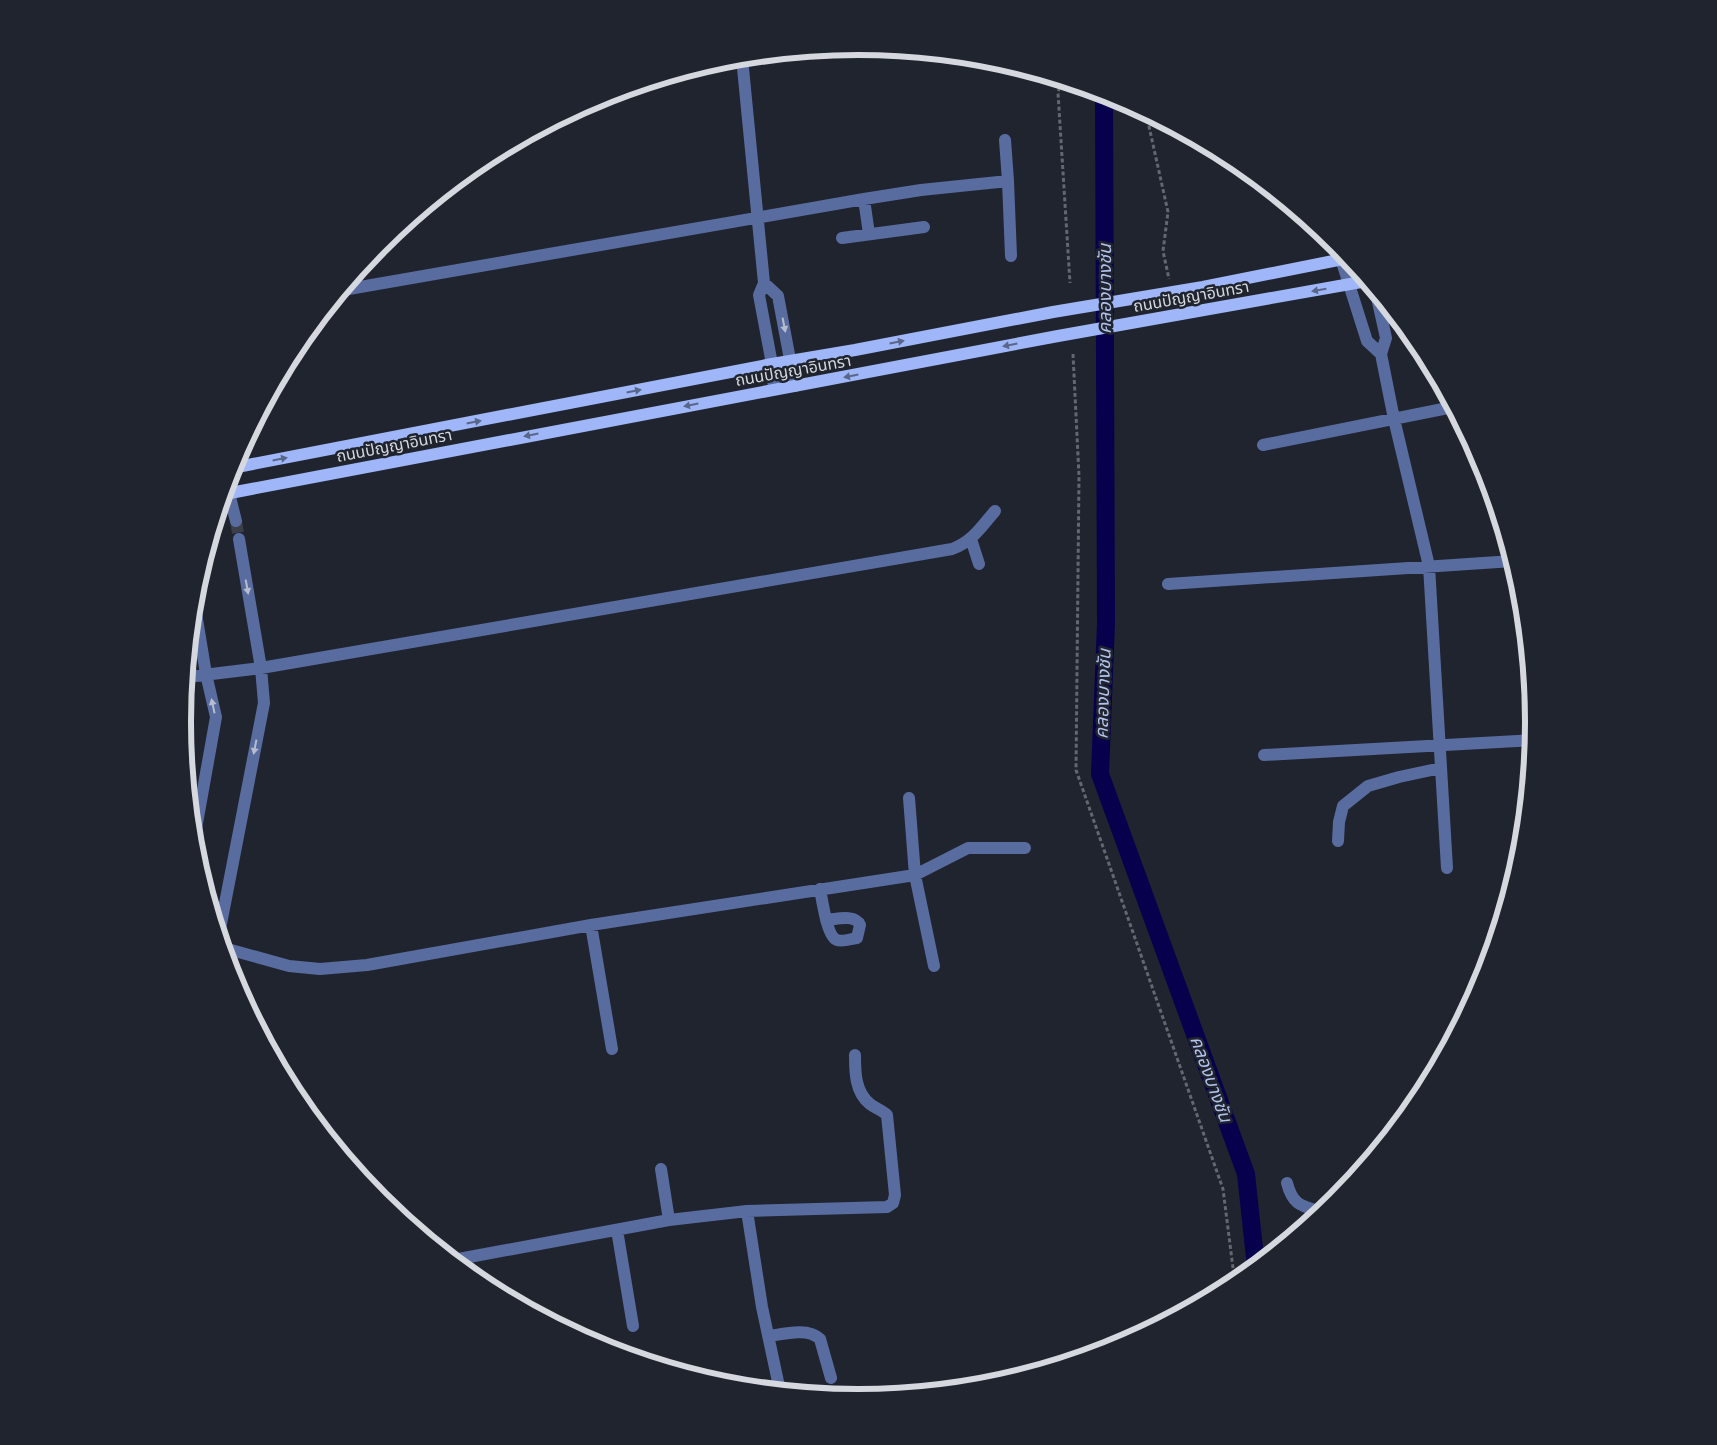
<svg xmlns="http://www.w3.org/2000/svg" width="1717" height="1445" font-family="'Space Grotesk','Noto Sans Thai',sans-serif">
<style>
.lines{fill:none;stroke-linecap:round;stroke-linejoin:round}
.canal{stroke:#06004d;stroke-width:18}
.minor-tunnel{stroke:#3b3f49;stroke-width:12;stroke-dasharray:12 6;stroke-linecap:butt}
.path{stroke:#63676f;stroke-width:3;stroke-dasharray:4 2.5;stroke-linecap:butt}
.minor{stroke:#596ca0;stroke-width:12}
.major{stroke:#9fb7f8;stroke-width:12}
.oneway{fill:#596689}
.oneway2{fill:#b6bdcf}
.labels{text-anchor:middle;stroke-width:5;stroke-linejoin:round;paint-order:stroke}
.street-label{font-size:16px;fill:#d5d8df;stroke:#20242e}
.water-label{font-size:18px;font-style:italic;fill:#b1c2ed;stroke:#20242e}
.rim{fill:none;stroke:#d5d8df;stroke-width:6}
</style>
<rect width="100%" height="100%" fill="#20242e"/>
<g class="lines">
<!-- canal -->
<path class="canal" d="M1104 94 1106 623 1100 774 1246 1174 1256 1267"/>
<!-- minor-tunnel -->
<path class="minor-tunnel" d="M236 521 239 539"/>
<!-- path -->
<path class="path" d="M1061 81 1058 93 1070 283
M1146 113 1168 212 1163 251 1169 279
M1073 354 1079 476 1076 770 1223 1189 1235 1284"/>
<!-- minor -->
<path class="minor" d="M742 58 764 283 759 295 772 364 774 389
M1005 140 1008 181
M864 199 869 234
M842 238 924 227
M1341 259 1367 341 1381 354
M764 283 778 296 795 386
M343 290 864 199 921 190 1008 181 1011 256
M1376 293 1386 338 1381 354 1394 419 1429 566 1447 868
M1263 445 1453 407
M229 493 236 521
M971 539 979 564
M1168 584 1513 561
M187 677 261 668 952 549C973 541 981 527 995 511
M1264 755 1533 740
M909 798 915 875 934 966
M194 840 216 717 206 674 194 601
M1338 841 1339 822 1343 806 1368 786 1399 777 1441 768
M820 889C822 899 827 937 837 940 842 942 851 939 857 938L860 925C855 914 837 919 826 920
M591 925 612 1049
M219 934 264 703 261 668 239 539
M224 948 289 966 320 969 367 965 591 925 915 875 968 848H1025
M661 1169 669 1220
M1287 1183C1293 1206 1302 1206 1322 1212
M747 1211 887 1207 893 1203 895 1195 887 1115C882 1110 875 1108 870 1104 855 1092 855 1072 855 1055
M617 1230 633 1326
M467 1258 469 1274
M453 1260 669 1220 747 1211 762 1307 780 1391
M769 1336C783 1334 808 1327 820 1339L831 1378"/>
<!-- major -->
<path class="major" d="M232 468 772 364 855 350 1053 312 1203 287 1348 258
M225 494 1058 336 1367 281"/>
</g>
<!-- one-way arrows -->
<defs><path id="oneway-solid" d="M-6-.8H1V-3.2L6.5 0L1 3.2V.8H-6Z" transform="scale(1.25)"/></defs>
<g class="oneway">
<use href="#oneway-solid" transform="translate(1319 290) rotate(170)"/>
<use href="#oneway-solid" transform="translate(897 342) rotate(-11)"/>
<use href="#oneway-solid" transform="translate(1010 345) rotate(169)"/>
<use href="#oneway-solid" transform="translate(851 376) rotate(169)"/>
<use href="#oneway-solid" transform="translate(634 391) rotate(-11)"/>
<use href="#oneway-solid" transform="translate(691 405) rotate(169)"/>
<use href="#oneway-solid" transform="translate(474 422) rotate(-11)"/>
<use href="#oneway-solid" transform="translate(531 435) rotate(169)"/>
<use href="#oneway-solid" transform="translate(280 459) rotate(-11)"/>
</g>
<g class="oneway2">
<use href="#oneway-solid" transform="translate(784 325) rotate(79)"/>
<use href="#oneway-solid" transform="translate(247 587) rotate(80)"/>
<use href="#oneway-solid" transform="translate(213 706) rotate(-102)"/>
<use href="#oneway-solid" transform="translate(255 747) rotate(101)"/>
</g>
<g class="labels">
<!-- street labels -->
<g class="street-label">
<text transform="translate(1191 296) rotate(-10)" y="6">ถนนปัญญาอินทรา</text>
<text transform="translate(793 370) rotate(-10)" y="6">ถนนปัญญาอินทรา</text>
<text transform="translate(394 445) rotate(-11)" y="6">ถนนปัญญาอินทรา</text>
</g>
<!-- water labels -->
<g class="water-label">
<text transform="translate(1105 289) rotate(-90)" y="6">คลองบางชัน</text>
<text transform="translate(1103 694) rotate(-88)" y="6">คลองบางชัน</text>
<text transform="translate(1211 1079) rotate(70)" y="6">คลองบางชัน</text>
</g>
</g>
<!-- crop -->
<path d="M0 0H1717V1445H0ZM191 722a667 667 0 1 1 1334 0a667 667 0 1 1-1334 0Z" fill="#20242e" fill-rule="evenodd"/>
<path class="rim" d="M191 722a667 667 0 1 1 1334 0a667 667 0 1 1-1334 0Z"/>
</svg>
